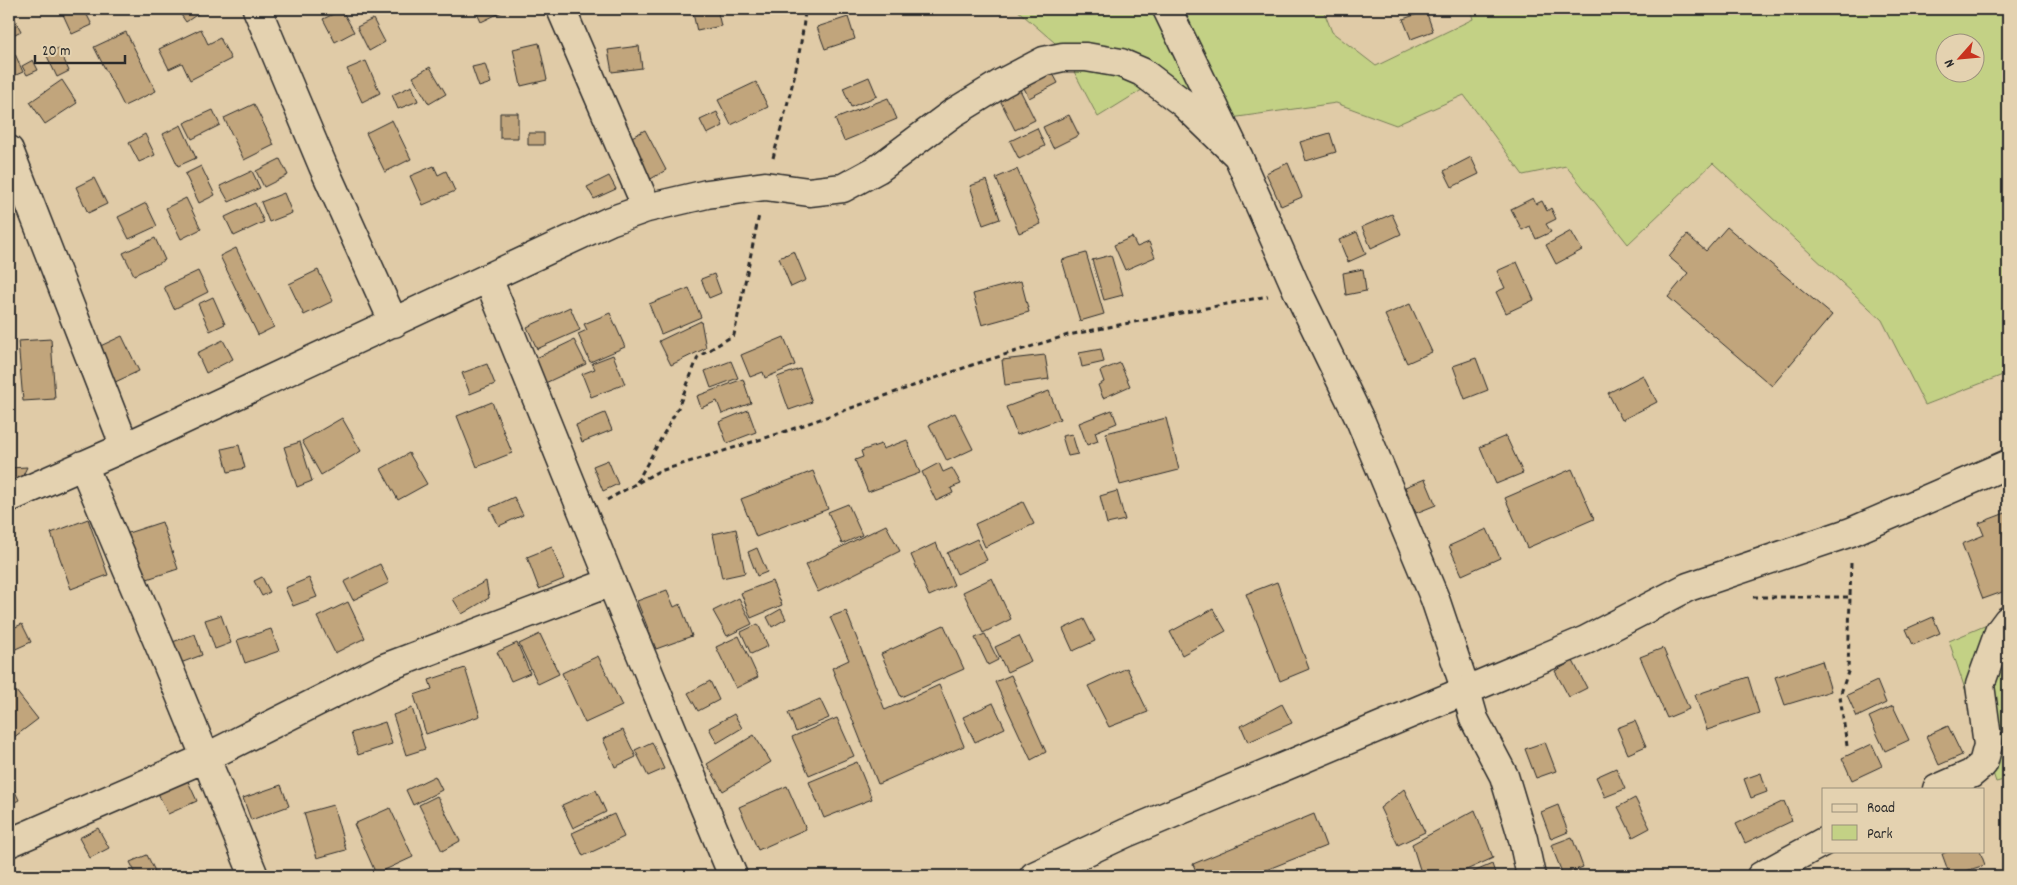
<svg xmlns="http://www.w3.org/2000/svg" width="2017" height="885" font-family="Dekko,sans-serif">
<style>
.green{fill:#c3d185;stroke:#777e58;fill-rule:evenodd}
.building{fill:#c1a57b;stroke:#2b2b2b}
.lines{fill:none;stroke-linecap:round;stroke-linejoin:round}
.street-casing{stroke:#2b2b2b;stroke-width:31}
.primary-casing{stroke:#2b2b2b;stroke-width:31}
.path{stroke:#2b2b2b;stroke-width:3;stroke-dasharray:5 4;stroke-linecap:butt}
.street{stroke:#e4d2b0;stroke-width:28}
.primary{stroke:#e4d2b0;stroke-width:28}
</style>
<rect width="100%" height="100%" fill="#e0cba7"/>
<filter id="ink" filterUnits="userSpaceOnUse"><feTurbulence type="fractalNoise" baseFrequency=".02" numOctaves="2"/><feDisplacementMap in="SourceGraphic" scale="10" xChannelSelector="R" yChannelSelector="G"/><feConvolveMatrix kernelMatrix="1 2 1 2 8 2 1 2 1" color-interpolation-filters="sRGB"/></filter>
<g filter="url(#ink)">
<!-- green -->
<path class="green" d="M1016 9H1323L1332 32 1376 66 1473 19 1470 9H2008V256L2007 257 2008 265V373L1925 405 1882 320 1713 163 1628 244 1566 166 1523 175 1464 95 1396 125 1336 103 1217 120 1166 75 1098 117 1062 49ZM1944 42H1974V72H1944Z
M2008 616V779L1996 782 1949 641Z"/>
<!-- building -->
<path class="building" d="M64 9H84L92 25 72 34 61 10Z
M177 9H205L186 22Z
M475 9H506V10L481 22Z
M692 9H717L721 26 697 31Z
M342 10 354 32 335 42 323 19Z
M1426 11 1433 31 1411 39 1403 19Z
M13 16 21 31 9 37V18Z
M848 17 855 39 825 49 817 27Z
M373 19 385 42 369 51 357 27Z
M201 29 208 44 220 38 231 59 190 80 182 63 169 69 159 49Z
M126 32 156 91 124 106 94 47Z
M539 43 547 80 521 86 513 49Z
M639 46 642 68 612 72 608 50Z
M59 48 69 71 57 77 46 54Z
M15 54 23 72 9 78V57Z
M33 60 38 70 27 75 22 66Z
M366 61 380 93 362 102 347 69Z
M485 64 491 83 479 87 472 67Z
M430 67 446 94 429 104 413 77Z
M1050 68 1058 83 1029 98 1021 82Z
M869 77 877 96 851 107 843 88Z
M62 80 77 103 45 124 30 102Z
M756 82 768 107 731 125 718 100Z
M412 86 418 101 398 109 392 95Z
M1019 88 1035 120 1015 130 999 98Z
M888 98 897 119 844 141 835 119Z
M254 104 274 145 244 160 224 118Z
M213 110 220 125 192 139 184 123Z
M717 112 723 126 707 134 700 120Z
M500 113H518V138H500Z
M1069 115 1079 135 1053 148 1043 127Z
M392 120 411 159 385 172 366 133Z
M181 125 196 158 178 166 163 134Z
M1037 128 1045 146 1019 159 1010 141Z
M645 130 666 170 649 180 628 139Z
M528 133H544V145H528Z
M1330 133 1336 152 1306 161 1300 142Z
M145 134 155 155 139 162 129 143Z
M1471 157 1479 174 1452 187 1444 171Z
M280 159 288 175 264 187 256 171Z
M1288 163 1302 197 1281 206 1266 173Z
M201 166 215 195 199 203 185 174Z
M434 166 438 175 446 171 455 191 423 205 410 176Z
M1017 169 1041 224 1019 233 996 178Z
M252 171 260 188 229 202 220 186Z
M609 176 616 189 594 199 587 187Z
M94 178 107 204 88 213 76 187Z
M987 180 1000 219 983 225 970 186Z
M284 193 292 213 269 222 261 202Z
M186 198 201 229 181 239 166 208Z
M1533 198 1536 204 1542 201 1547 211 1551 208 1556 219 1546 224 1551 232 1536 239 1530 226 1522 230 1511 209Z
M146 203 157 226 129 239 118 217Z
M255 203 264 222 234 236 225 217Z
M1392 214 1401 234 1371 248 1362 227Z
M1727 227 1832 315 1772 386 1668 297 1688 273 1669 257 1687 235 1706 251Z
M1571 231 1582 250 1556 264 1546 245Z
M1357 232 1366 254 1348 262 1339 240Z
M1132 237 1137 247 1149 242 1155 257 1125 270 1114 245Z
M155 238 165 260 134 275 123 253Z
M236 248 274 327 258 335 220 256Z
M794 251 806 280 791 287 779 258Z
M1086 253 1104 314 1080 321 1062 260Z
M1111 255 1123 295 1104 300 1092 260Z
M1517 262 1534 300 1506 313 1496 292 1505 288 1497 271Z
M1363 269 1366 291 1346 295 1343 273Z
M318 270 333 301 304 315 289 284Z
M198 271 208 292 174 309 164 287Z
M714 274 721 293 709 298 701 279Z
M1021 281 1029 312 982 325 973 294Z
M689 288 701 317 661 334 649 304Z
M213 297 225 324 210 331 198 304Z
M1410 304 1432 352 1407 363 1385 315Z
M570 307 580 330 537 349 527 327Z
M610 313 625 347 590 362 578 334 587 330 584 324Z
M701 321 706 348 671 365 659 341Z
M122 336 139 371 113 383 96 348Z
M784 337 795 365 765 378 763 372 750 377 741 355Z
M51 339 55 399 23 401 18 341Z
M223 340 233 359 206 373 197 353Z
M574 340 586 364 541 385 530 361Z
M1101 349 1104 362 1082 367 1079 353Z
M613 355 625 384 591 397 582 374 595 369 592 363Z
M1045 355 1049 379 1005 385 1002 360Z
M1476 358 1488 390 1465 399 1453 366Z
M731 361 738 378 711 388 705 371Z
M1120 363 1130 386 1103 398 1098 385 1104 382 1100 371Z
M487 364 495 384 470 394 462 373Z
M800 369 812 402 789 410 777 377Z
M1643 375 1657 402 1622 420 1608 393Z
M743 379 751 403 722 414 717 401 701 408 697 396Z
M1049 391 1060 419 1017 435 1006 407Z
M492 402 512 453 477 467 457 416Z
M748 410 756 432 727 443 719 422Z
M1112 410 1117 423 1095 432 1098 441 1087 445 1079 423Z
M605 413 612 430 582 442 576 425Z
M955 413 973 449 947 461 929 425Z
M342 418 361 451 321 475 302 441Z
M1166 418 1179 470 1120 485 1106 433Z
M1072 434 1078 454 1068 456 1062 436Z
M1506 436 1523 473 1496 484 1480 447Z
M907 440 920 473 868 492 855 460 863 457 861 451 881 444 883 449Z
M300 442 312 481 297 487 284 447Z
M239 445 245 468 228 472 222 449Z
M409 453 427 484 398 500 381 469Z
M608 460 618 484 603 491 593 466Z
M939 463 943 472 952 468 961 484 951 488 953 493 936 501 922 472Z
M27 467 18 486 9 487V468Z
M1572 469 1594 519 1527 548 1505 498Z
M813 471 828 509 756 537 741 499Z
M1425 479 1436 505 1416 513 1405 487Z
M1117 491 1125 520 1107 524 1100 496Z
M514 497 523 515 499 526 490 508Z
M1023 502 1034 524 985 547 975 524Z
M848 504 862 535 842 544 828 512Z
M2008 512V590L1983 599 1962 544 1984 535 1979 523Z
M88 519 108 575 71 589 51 533Z
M162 522 178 569 144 580 128 533Z
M886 525 900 551 818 592 805 565Z
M736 529 745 573 722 578 713 534Z
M1487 529 1500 558 1462 575 1449 546Z
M977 539 987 560 957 574 947 553Z
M936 543 954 585 929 596 911 555Z
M552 547 564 579 539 589 527 557Z
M757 548 767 572 757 576 748 552Z
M380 564 389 583 353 600 344 582Z
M262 577 270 592 262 596 254 581Z
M309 578 317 597 293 606 285 588Z
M992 578 1011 619 983 633 963 592Z
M486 581 489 598 462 614 453 599Z
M772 581 782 605 751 618 741 593Z
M1277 582 1309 669 1280 681 1246 594Z
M667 590 674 607 680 604 692 636 656 649 637 601Z
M739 598 752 624 727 636 713 611Z
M348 602 365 638 335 653 317 617Z
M781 609 786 619 772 627 767 617Z
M1213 609 1226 631 1182 655 1170 632Z
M846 611 885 710 939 685 964 746 878 784 832 668 849 660 830 617Z
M221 615 231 643 215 649 205 620Z
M1933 617 1940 633 1913 645 1906 629Z
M1084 619 1095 641 1073 651 1063 629Z
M9 624 11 629 22 624 31 642 9 652Z
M758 624 768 646 751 654 741 632Z
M944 625 964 669 901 697 881 654Z
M271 629 279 651 245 663 237 640Z
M195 634 202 655 175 665 167 644Z
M540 634 559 674 538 684 519 644Z
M985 634 998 660 988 665 975 638Z
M739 636 758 677 736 688 716 647Z
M1019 636 1031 661 1007 672 995 647Z
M517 643 530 673 511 681 497 652Z
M1663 648 1689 709 1667 718 1640 657Z
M598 656 622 706 585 723 562 673Z
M1573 661 1587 688 1569 697 1555 671Z
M1822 661 1831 691 1785 705 1775 677Z
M465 668 480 716 426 734 414 695 432 689 429 680Z
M1127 668 1148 712 1109 727 1088 686Z
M1011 675 1046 752 1031 760 995 682Z
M1748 677 1759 713 1707 730 1695 695Z
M710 681 719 700 698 711 688 693Z
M1877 681 1886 703 1857 717 1847 695Z
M16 691 38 719 9 741V696Z
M820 699 829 718 796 732 788 713Z
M993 703 1005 728 975 742 963 717Z
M1282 704 1292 723 1248 742 1241 726Z
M1893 706 1909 740 1885 751 1869 717Z
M412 708 425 749 406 755 393 715Z
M734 714 742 728 717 743 709 728Z
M837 718 854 756 809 775 792 737Z
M1635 721 1646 746 1628 754 1617 728Z
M385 722 392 744 358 755 351 733Z
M1948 726 1962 755 1939 765 1926 736Z
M623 730 636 757 615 767 603 739Z
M754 735 771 762 723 791 707 764Z
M652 742 664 769 648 776 635 750Z
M1545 742 1556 771 1536 778 1525 749Z
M1872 744 1882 766 1852 780 1842 758Z
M857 762 872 799 824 818 809 782Z
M1616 768 1625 789 1605 797 1596 777Z
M1761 773 1767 792 1751 798 1744 779Z
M435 776 442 790 413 805 406 790Z
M186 777 197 801 168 814 157 791Z
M9 779 19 800 9 805Z
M281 785 289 806 251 820 243 798Z
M787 786 806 829 758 850 739 807Z
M1404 789 1425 832 1398 845 1380 808Z
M596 790 606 812 573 828 562 805Z
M437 796 460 841 442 851 419 805Z
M1635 798 1650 828 1633 837 1618 807Z
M1784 801 1792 821 1745 843 1736 824Z
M333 805 346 850 317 858 304 813Z
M1558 805 1568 832 1551 839 1541 812Z
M390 808 413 857 376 874 354 824Z
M1475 810 1493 858 1453 876H1422L1412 844Z
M614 814 624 837 583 856 572 833Z
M1314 814 1326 846 1251 876H1198L1193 864Z
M98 828 109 848 90 858 79 838Z
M1572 837 1583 867 1563 875 1551 845Z
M1949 851H1980L1985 865 1950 876 1942 854Z
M147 855 155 871 144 876H137L130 862Z
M1492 864 1496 876H1464Z"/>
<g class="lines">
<!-- street casing -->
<g class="street-casing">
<path id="street" d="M257 9 323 166 394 323
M561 9 647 208
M1167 9 1238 156 1298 292 1361 422 1435 599 1466 691 1474 719 1504 776 1523 839 1531 876
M9 150 125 447
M488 278 611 582 733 876
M83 465 166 661 254 876
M9 498 125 447 610 221 647 208 707 194 765 186 809 192 843 188 878 169 953 113 1002 83 1044 61 1063 57H1086L1121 63 1142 72 1183 103 1238 156
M1937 789 1971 774 1983 764 1988 745 1980 685 1999 632 2008 620
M9 843 205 758 384 668 611 582
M1761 876 1823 842"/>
</g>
<!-- primary casing -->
<g class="primary-casing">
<path id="primary" d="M1034 876 1126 833 1586 640 1688 587 1851 532 2008 464"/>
</g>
<!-- path -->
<path class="path" d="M773 158C785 112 802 56 805 9
M637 482 678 408 698 357 734 335 759 215
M607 500 657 472 781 433 972 365 1068 335 1268 296
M1753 597H1850L1851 563
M1847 746 1840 696 1848 672 1850 597"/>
<!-- street -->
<use href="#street" class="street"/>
<!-- primary -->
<use href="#primary" class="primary"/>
</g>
</g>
<!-- margin -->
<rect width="2017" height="885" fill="none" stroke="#e4d2b0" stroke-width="30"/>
<rect x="15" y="15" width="1987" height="855" fill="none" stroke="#2b2b2b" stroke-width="2" filter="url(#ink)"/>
<!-- legend -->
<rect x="1822" y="788" width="162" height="65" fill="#e4d2b0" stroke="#9a8f7b"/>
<rect x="1832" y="804" width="25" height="8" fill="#e4d2b0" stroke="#9a8f7b"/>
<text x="1867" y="812" font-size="15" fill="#2b2b2b">Road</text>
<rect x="1832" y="825" width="25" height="15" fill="#c3d185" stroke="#9a8f7b"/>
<text x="1867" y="838" font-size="15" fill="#2b2b2b">Park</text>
<!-- north arrow -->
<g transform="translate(1960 58) rotate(243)"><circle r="24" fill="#e4d2b0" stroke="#9a8f7b"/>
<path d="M0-4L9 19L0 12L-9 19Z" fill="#c8321e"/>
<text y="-8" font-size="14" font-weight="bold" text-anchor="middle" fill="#2b2b2b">N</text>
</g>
<!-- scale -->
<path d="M35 55v8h90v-8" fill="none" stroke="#2b2b2b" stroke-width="2.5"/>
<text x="42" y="55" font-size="15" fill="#2b2b2b" stroke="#e4d2b0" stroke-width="4" paint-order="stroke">20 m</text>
</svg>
